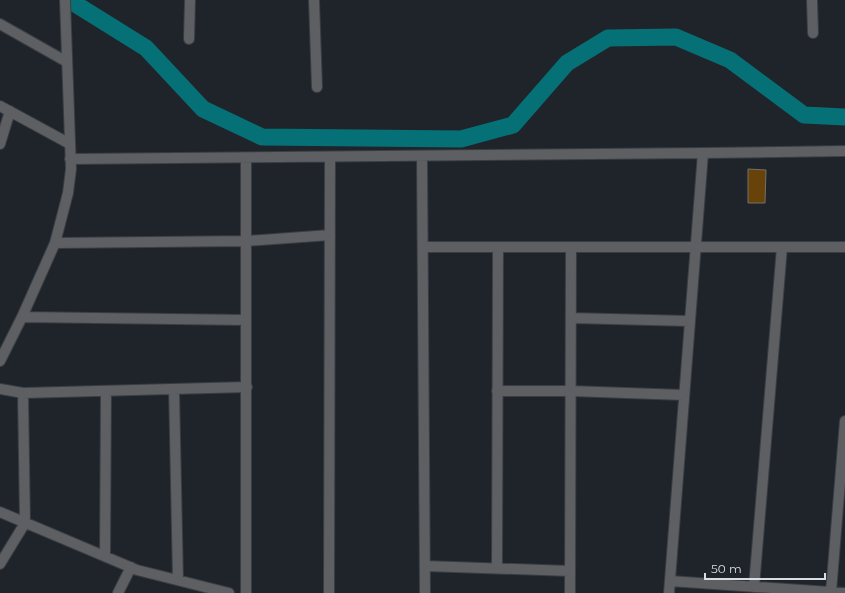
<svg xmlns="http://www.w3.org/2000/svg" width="845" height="593" font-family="Montserrat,sans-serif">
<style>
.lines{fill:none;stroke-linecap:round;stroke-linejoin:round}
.canal{stroke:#067077;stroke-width:17}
.building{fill:#67430a;stroke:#756f67}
.minor-casing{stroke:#393e44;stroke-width:12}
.minor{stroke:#5d5f63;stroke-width:10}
</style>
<rect width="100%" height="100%" fill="#1f242a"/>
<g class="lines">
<!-- canal -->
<path class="canal" d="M69 0 146 48 203 109 262 137 461 139 513 125 567 63 608 38 676 37 730 60 804 115 845 117"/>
</g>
<!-- building -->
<path class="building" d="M748 169 766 170 765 203H748Z"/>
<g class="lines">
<!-- minor casing -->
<g class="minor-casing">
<path id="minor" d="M314 0 317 87
M812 0 813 33
M0 24 67 62
M189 39 190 0
M0 106 70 144
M0 144 10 111
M422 156 425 593
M70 159 703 153 845 151
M55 243 247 241 330 235
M423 247H845
M22 317 246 320
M571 318 690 321
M0 361 22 317 55 243 68 193 71 169 65 0
M0 389 23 393
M174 389 178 580
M497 391H571L684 395
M0 512 137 570 229 593
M105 556 106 391
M0 564 25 523 23 393 247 387
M425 566 570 571
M497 568 498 247
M670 581 845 593
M754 587 782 247
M831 592 845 421
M118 593 131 567
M246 593V158
M329 593 330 157
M570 593 571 247
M669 593 703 153"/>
</g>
<!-- minor -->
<use href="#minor" class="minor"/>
</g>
<!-- scale -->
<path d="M705 573v6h120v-6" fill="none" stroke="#dadde2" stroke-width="2"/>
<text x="711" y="573" font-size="12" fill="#dadde2" stroke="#1f242a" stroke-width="3" paint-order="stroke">50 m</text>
</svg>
